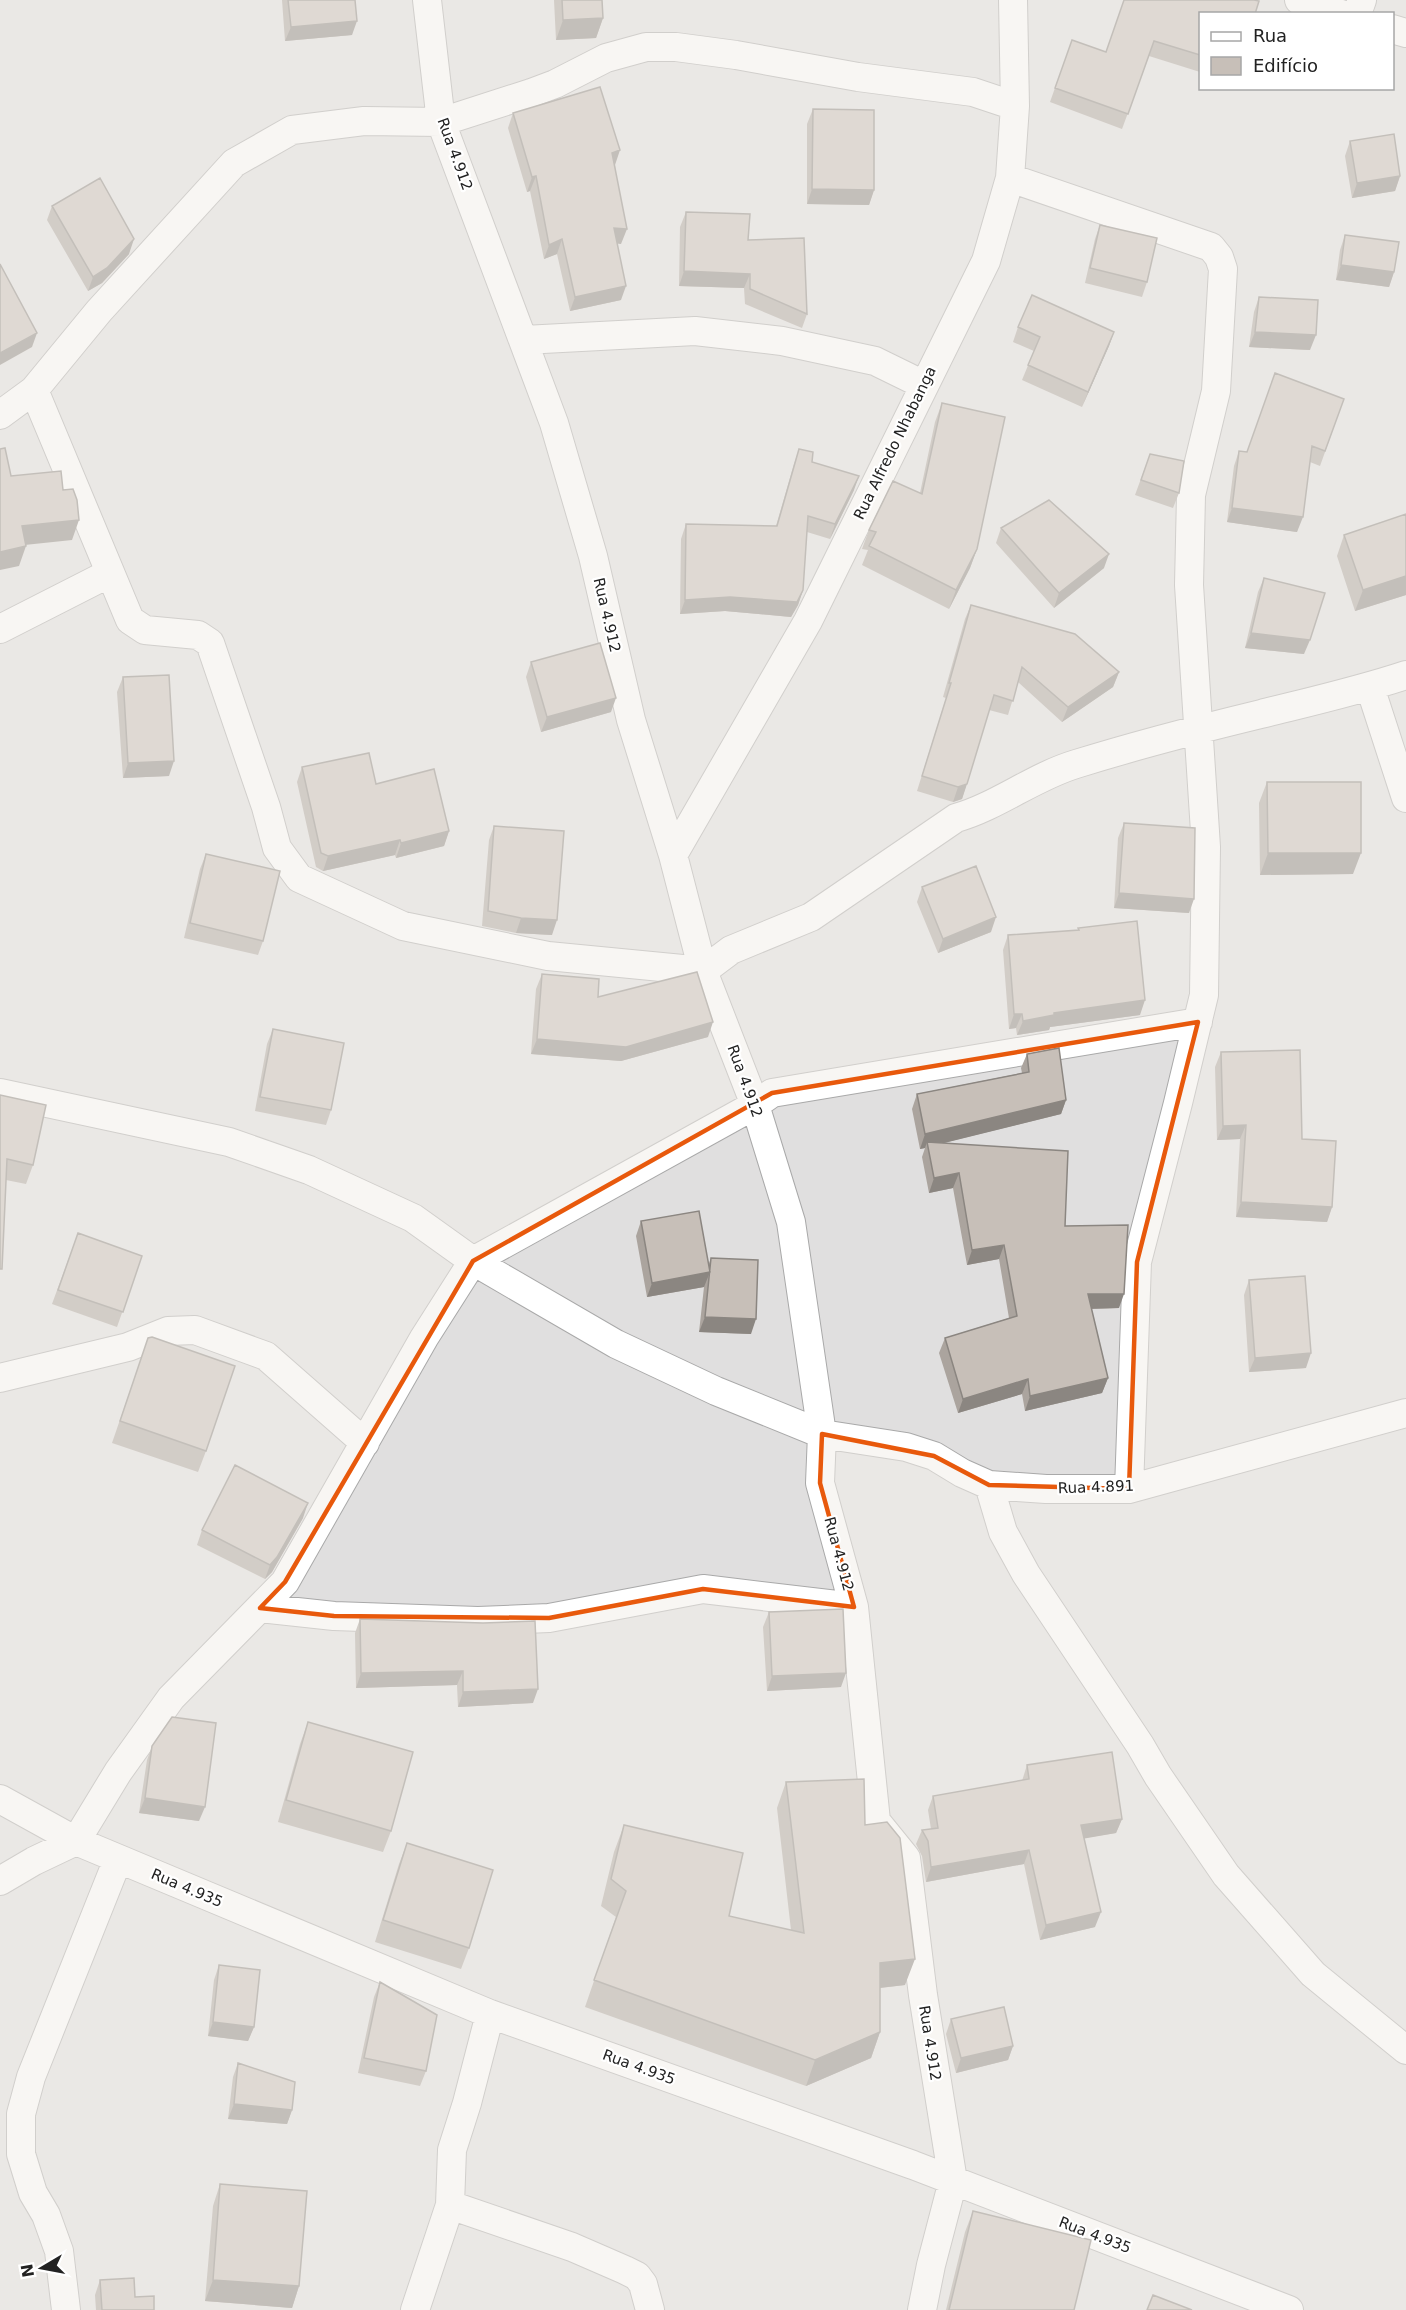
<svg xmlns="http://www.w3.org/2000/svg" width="1406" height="2310" font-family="'DejaVu Sans',sans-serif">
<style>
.residential{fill:#e0dfdf;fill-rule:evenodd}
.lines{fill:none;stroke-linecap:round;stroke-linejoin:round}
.minor-casing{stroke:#a9a9a9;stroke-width:30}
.minor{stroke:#fff;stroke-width:28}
.wall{fill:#aba49e}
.shaded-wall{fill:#8b8681}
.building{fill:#c7bfb8;stroke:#8b8681;stroke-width:1.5}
.marked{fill:none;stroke:#e8590c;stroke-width:4.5;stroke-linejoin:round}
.labels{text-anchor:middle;stroke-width:4.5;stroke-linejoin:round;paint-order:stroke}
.street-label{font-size:15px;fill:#222;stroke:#fff}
</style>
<rect width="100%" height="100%" fill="#f2efe9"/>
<!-- residential -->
<path class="residential" d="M0 0H1406V2310H0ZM1200 14H1392V88H1200Z"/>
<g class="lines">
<!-- minor casing -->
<g class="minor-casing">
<path id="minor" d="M427 0 441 122 554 423 593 556 631 720 673 855 703 971 755 1105 791 1222 822 1434 820 1483 854 1607 876 1821 906 1858 923 1995 953 2181 931 2265 922 2310
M1299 0 1341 14
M1357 14 1362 0
M1392 29 1406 33
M1010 178 1211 247 1219 257 1223 269 1216 391 1191 495 1189 585 1206 847 1204 995 1178 1103 1137 1262 1129 1489
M524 340 695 331 782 341 875 361 924 385
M34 390 130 620 145 630 198 635 210 643 266 807 277 848 299 878 403 926 548 956 703 971 731 950 811 917 956 818C998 806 1033 777 1076 764 1137 745 1199 729 1261 714 1309 702 1358 691 1406 675
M0 415 34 390 99 311 234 163 292 130 364 121 441 122 531 93 555 84 606 58 646 47H676L736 55 858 77 973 92 1015 106
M0 629 110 573
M1370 687 1406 798
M673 855 808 621 986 261 1010 178 1015 106 1013 0
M0 1093 229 1142 309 1170 413 1218 473 1261 616 1344 716 1391 822 1434 906 1447 934 1456 962 1473 989 1485 1046 1489H1129L1406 1413
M0 1378 128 1347 168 1331 195 1330 266 1356 365 1443
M989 1485 1003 1532 1026 1574 1140 1745 1158 1776 1226 1875 1313 1974 1406 2050
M260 1608 334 1616 478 1621 549 1618 703 1589 854 1607
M0 1799 76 1841 490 2014 913 2165 1289 2310
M0 1881 34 1861 76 1841 118 1772 171 1698 285 1582 424 1338 473 1261 755 1105 772 1093 1198 1022
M450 2205 572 2247 625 2270 637 2276 643 2284 650 2310
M66 2310 59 2251 46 2215 33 2193 21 2154V2114L31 2077 118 1859
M415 2310 450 2205 452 2150 467 2103 490 2014"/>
</g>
<!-- minor -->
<use href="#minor" class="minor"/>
</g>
<!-- wall -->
<path class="wall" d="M282 0H355L352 35 285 41Z
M554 0H602L603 18 596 38 556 40Z
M1200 14V72L1149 56 1122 129 1050 102 1072 40 1106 52Z
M813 109 874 190 869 205 807 204V124Z
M513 113 615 165 621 244 617 243 621 300 570 311 557 254 544 259 530 191 527 192 508 128Z
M1350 141 1400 176 1395 191 1352 198 1345 156Z
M52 206 129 254 102 283 88 291 47 220Z
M686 212 807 314 802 328 745 304 744 288 679 286 680 227Z
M1100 225 1147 282 1142 297 1085 283 1095 239Z
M1345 235 1394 272 1389 287 1336 280 1340 250Z
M1259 297 1310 350 1249 347 1254 312Z
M1018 327 1114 332 1109 346 1082 407 1022 380 1034 351 1013 342Z
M1344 399 1320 466 1310 462 1297 532 1227 522 1234 466 1239 451 1247 452Z
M942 403 977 549 970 568 949 609 862 565 868 550 862 549 869 530 920 493 935 422Z
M799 449 812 462 854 490 830 539 807 532 803 590 798 605 791 617 725 611 680 614 681 539 686 524 776 526 794 464Z
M1150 454 1179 493 1173 508 1135 495Z
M1406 514V595L1355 611 1337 556 1344 535Z
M1001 528 1104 568 1054 608 996 543Z
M1264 578 1304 654 1245 648 1258 592Z
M971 605 1119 672 1113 687 1062 722 1018 682 1008 715 989 710 962 799 953 802 917 791 946 698 943 697 965 619Z
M531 662 611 712 541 732 526 677Z
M123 677 169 776 123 778 117 692Z
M302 767 376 784 449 831 444 846 396 858 395 855 323 871 316 867 297 782Z
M1267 782 1353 874 1260 875 1259 803Z
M1124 823 1189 913 1114 908 1118 838Z
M494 826 552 935 516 933 482 926 489 840Z
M206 854 263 941 258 955 184 938 200 869Z
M922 887 991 932 938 953 917 902Z
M1078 928 1140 1015 1050 1027 1049 1030 1017 1035 1016 1028 1009 1029 1003 950 1008 935 1078 930Z
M542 974 598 997 708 1037 621 1061 531 1054 536 989Z
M273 1029 331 1110 326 1125 255 1111 267 1044Z
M1221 1052 1302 1139 1332 1207 1327 1222 1236 1217 1240 1139 1217 1140 1215 1067Z
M1027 1054 1066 1100 1061 1114 943 1143 1065 1226 1119 1308 1091 1309 1108 1378 1102 1393 1025 1411 1022 1394 958 1413 939 1353 945 1338 1009 1318 999 1259 967 1265 953 1188 929 1193 922 1157 925 1148 920 1149 912 1109 917 1094 1022 1073 1021 1068Z
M0 1095 33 1165 26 1184 6 1180Z
M641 1221 708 1266 711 1258 751 1334 699 1332 704 1287 647 1297 636 1236Z
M78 1233 142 1256 117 1327 52 1304Z
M1249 1280 1306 1368 1249 1372 1244 1295Z
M148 1338 206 1451 198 1472 112 1443Z
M303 1518 272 1572 265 1579 197 1545 202 1530Z
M769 1612 841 1687 767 1691 763 1627Z
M360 1619 483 1623 533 1703 458 1707 457 1685 356 1688 355 1633Z
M308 1722 391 1831 383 1852 278 1822 300 1744Z
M152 1746 199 1821 139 1813 147 1760Z
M1027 1765 1122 1819 1116 1833 1084 1838 1095 1927 1040 1940 1024 1864 926 1882 922 1856 916 1844 922 1830 931 1829 928 1810 933 1796 1022 1781Z
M786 1782 865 1825 905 1985 880 1988V2032L871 2058 806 2086 585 2007 616 1917 601 1906 614 1852 624 1825 729 1916 791 1930 777 1808Z
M407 1843 469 1948 461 1969 375 1942 399 1864Z
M219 1965 254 2027 248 2041 208 2036 214 1980Z
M380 1982 426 2071 420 2086 358 2073 374 1997Z
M951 2019 1013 2046 1008 2060 956 2073 946 2034Z
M238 2063 292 2110 287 2124 228 2119 233 2077Z
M220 2184 299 2286 292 2308 205 2301 213 2206Z
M973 2211 1074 2310H946L965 2232Z
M100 2280 135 2297 154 2310H96L95 2295Z"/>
<!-- shaded-wall -->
<path class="shaded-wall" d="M603 18 596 38 556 40 563 20Z
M357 21 352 35 285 41 291 27Z
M620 150 615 165 606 168 612 153Z
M536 176 530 191 527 192 532 177Z
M1400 176 1395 191 1352 198 1357 183Z
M812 189 874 190 869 205 807 204Z
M614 228 627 229 621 244 608 242Z
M134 239 129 254 102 283 88 291 93 277Z
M562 239 557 254 544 259 549 245Z
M1341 265 1394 272 1389 287 1336 280Z
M684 271 750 274 744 288 679 286Z
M626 286 621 300 570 311 575 297Z
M1114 332 1109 346 1082 407 1088 392Z
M1255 332 1316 335 1310 350 1249 347Z
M37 333 32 347 0 365V353Z
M859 476 854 490 830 539 835 524Z
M1232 508 1303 517 1297 532 1227 522Z
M79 520 72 540 15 546 22 526Z
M26 546 19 566 0 570V552Z
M977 549 970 568 949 609 956 590Z
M1109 554 1104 568 1054 608 1059 593Z
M1406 576V595L1355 611 1363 590Z
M803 590 798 605 791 617 725 611 680 614 685 600Z
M1251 633 1310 640 1304 654 1245 648Z
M1119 672 1113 687 1062 722 1068 707Z
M616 698 611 712 541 732 547 717Z
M174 761 169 776 123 778 128 763Z
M967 784 962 799 953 802 958 787Z
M449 831 444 846 396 858 401 843Z
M400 840 395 855 323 871 328 856Z
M1268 853H1361L1353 874 1260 875Z
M1119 893 1194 899 1189 913 1114 908Z
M996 917 991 932 938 953 943 939Z
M521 918 557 920 552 935 516 933Z
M1145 1000 1140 1015 1050 1027 1049 1030 1017 1035 1023 1021 1054 1013Z
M1014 1014H1022L1016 1028 1009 1029Z
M713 1022 708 1037 621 1061 531 1054 537 1039Z
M1066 1100 1061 1114 928 1147 927 1142 925 1148 920 1149 925 1134Z
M1246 1125 1240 1139 1217 1140 1223 1126Z
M959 1173 953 1188 929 1193 934 1178Z
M1241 1202 1332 1207 1327 1222 1236 1217Z
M1004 1245 999 1259 967 1265 972 1250Z
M710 1272 704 1287 647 1297 652 1283Z
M1088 1294H1124L1119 1308 1083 1309Z
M705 1317 756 1319 751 1334 699 1332Z
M1311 1353 1306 1368 1249 1372 1255 1358Z
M1108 1378 1102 1393 1025 1411 1030 1396Z
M1028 1379 1022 1394 958 1413 963 1399Z
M308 1503 303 1518 272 1572 265 1579 270 1565Z
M463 1671 457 1685 356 1688 361 1673Z
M846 1673 841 1687 767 1691 772 1676Z
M538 1689 533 1703 458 1707 463 1692Z
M145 1798 205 1807 199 1821 139 1813Z
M1122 1819 1116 1833 1076 1840 1081 1825Z
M1029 1850 1024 1864 926 1882 931 1867Z
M1101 1912 1095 1927 1040 1940 1046 1925Z
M915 1959 905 1985 870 1989 880 1963Z
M213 2022 254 2027 248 2041 208 2036Z
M880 2032 871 2058 806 2086 815 2060Z
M1013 2046 1008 2060 956 2073 961 2058Z
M234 2104 292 2110 287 2124 228 2119Z
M213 2280 299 2286 292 2308 205 2301Z"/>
<!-- building -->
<path class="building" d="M288 0H355L357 21 291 27Z
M562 0H602L603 18 563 20Z
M1124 0H1254L1259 1 1255 14H1200V55L1154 41 1128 114 1055 88 1072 40 1106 52Z
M600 87 620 150 612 153 627 229 614 228 626 286 575 297 562 239 549 245 536 176 532 177 513 113Z
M813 109 874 110V190L812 189Z
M1394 134 1400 176 1357 183 1350 141Z
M100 178 134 239 107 268 93 277 52 206Z
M686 212 750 214 748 240 804 238 807 314 750 289V274L684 271Z
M1100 225 1157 238 1147 282 1090 268Z
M1345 235 1399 242 1394 272 1341 265Z
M0 264 37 333 0 353Z
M1032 295 1114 332 1088 392 1028 365 1040 337 1018 327Z
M1259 297 1318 300 1316 335 1255 332Z
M1275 373 1344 399 1325 451 1312 446 1303 517 1232 508 1239 451 1247 452Z
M942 403 1005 417 977 549 956 590 869 546 876 532 869 530 893 481 922 494Z
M5 448 11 476 61 471 63 490 73 489 77 500 79 520 22 526 26 546 0 552V449Z
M799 449 813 452 812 462 859 476 835 524 808 516 803 590 797 602 730 597 685 600 686 524 777 526Z
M1150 454 1184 461 1179 493 1141 480Z
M1049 500 1109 554 1059 593 1001 528Z
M1406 514V576L1363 590 1344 535Z
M1264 578 1325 593 1310 640 1251 633Z
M971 605 1075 634 1119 672 1068 707 1022 667 1013 701 994 695 967 784 958 787 922 776 951 683H949Z
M600 643 616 698 547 717 531 662Z
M169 675 174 761 128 763 123 677Z
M369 753 376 784 434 769 449 831 401 843 400 840 328 856 321 853 302 767Z
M1267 782H1361V853H1268Z
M1124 823 1195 828 1194 899 1119 893Z
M494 826 564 831 557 920 521 918 488 911Z
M206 854 280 871 263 941 190 923Z
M976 866 996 917 943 939 922 887Z
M1137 921 1145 1000 1054 1013V1015L1023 1021 1022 1014H1014L1008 935 1079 930 1078 928Z
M697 972 713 1022 626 1047 537 1039 542 974 599 979 598 997Z
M273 1029 344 1043 331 1110 260 1097Z
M1059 1048 1066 1100 925 1134 917 1094 1029 1072 1027 1054Z
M1300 1050 1302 1139 1336 1141 1332 1207 1241 1202 1246 1125 1223 1126 1221 1052Z
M0 1095 46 1105 33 1165 7 1159 2 1269H0Z
M927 1142 1068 1151 1065 1226 1128 1225 1124 1294H1088L1108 1378 1030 1396 1028 1379 963 1399 945 1338 1017 1316 1004 1245 972 1250 959 1173 934 1178Z
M699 1211 710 1272 652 1283 641 1221Z
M78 1233 142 1256 123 1312 58 1290Z
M711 1258 758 1260 756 1319 705 1317Z
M1305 1276 1311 1353 1255 1358 1249 1280Z
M152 1337 235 1366 206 1451 120 1421 148 1338Z
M235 1465 308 1503 277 1557 270 1565 202 1530Z
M843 1609 846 1673 772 1676 769 1612Z
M360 1619 483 1623 535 1621 538 1689 463 1692V1671L361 1673Z
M172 1717 216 1723 205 1807 145 1798 152 1746Z
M308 1722 413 1752 391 1831 286 1800Z
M1112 1752 1122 1819 1081 1825 1101 1912 1046 1925 1029 1850 931 1867 928 1841 922 1830 938 1828 933 1796 1029 1779 1027 1765Z
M864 1779 865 1825 887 1822 900 1838 915 1959 880 1963V2032L815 2060 594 1980 626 1891 611 1879 624 1825 743 1853 729 1916 804 1933 786 1782Z
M407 1843 493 1870 469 1948 383 1920Z
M219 1965 260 1970 254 2027 213 2022Z
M380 1982 437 2015 426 2071 364 2058Z
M1004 2007 1013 2046 961 2058 951 2019Z
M238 2063 295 2082 292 2110 234 2104Z
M220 2184 307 2191 299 2286 213 2280Z
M973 2211 1091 2240 1074 2310H949Z
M134 2278 135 2297 154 2296V2310H102L100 2280Z
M1153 2295 1192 2310H1147Z"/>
<!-- marked area -->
<path d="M0 0H1406V2310H0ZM1198 1022 1137 1262 1129 1489 989 1485 934 1456 822 1434 820 1483 854 1607 703 1589 549 1618 334 1616 260 1608 285 1582 473 1261 772 1093Z" fill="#f2efe9" fill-opacity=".55" fill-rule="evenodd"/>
<path class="marked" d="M1198 1022 1137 1262 1129 1489 989 1485 934 1456 822 1434 820 1483 854 1607 703 1589 549 1618 334 1616 260 1608 285 1582 473 1261 772 1093Z"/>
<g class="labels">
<!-- street labels -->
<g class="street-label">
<text transform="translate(455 154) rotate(70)" y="5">Rua 4.912</text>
<text transform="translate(895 443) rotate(-64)" y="5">Rua Alfredo Nhabanga</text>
<text transform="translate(607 615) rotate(77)" y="5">Rua 4.912</text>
<text transform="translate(745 1081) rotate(70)" y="5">Rua 4.912</text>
<text transform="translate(1096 1487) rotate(-2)" y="5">Rua 4.891</text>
<text transform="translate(839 1554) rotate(75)" y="5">Rua 4.912</text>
<text transform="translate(187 1888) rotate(23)" y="5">Rua 4.935</text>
<text transform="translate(930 2043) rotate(81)" y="5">Rua 4.912</text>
<text transform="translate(639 2067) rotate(20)" y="5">Rua 4.935</text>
<text transform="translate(1095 2235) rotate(21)" y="5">Rua 4.935</text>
</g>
</g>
<!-- legend -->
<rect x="1199" y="12" width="195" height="78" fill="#ffffff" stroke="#a7a7a7" stroke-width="1.5"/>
<rect x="1211" y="32" width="30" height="9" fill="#ffffff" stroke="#a7a7a7" stroke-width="1.5"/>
<text x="1253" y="42" font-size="18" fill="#222222">Rua</text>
<rect x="1211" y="57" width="30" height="18" fill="#c7bfb8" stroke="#a7a7a7" stroke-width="1.5"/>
<text x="1253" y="72" font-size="18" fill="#222222">Edifício</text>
<!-- north arrow -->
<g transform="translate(42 2268) rotate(260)" stroke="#ffffff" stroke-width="4.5" paint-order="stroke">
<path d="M0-4.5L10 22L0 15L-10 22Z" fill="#222222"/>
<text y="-9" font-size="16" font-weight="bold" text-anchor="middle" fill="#222222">N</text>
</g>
</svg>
